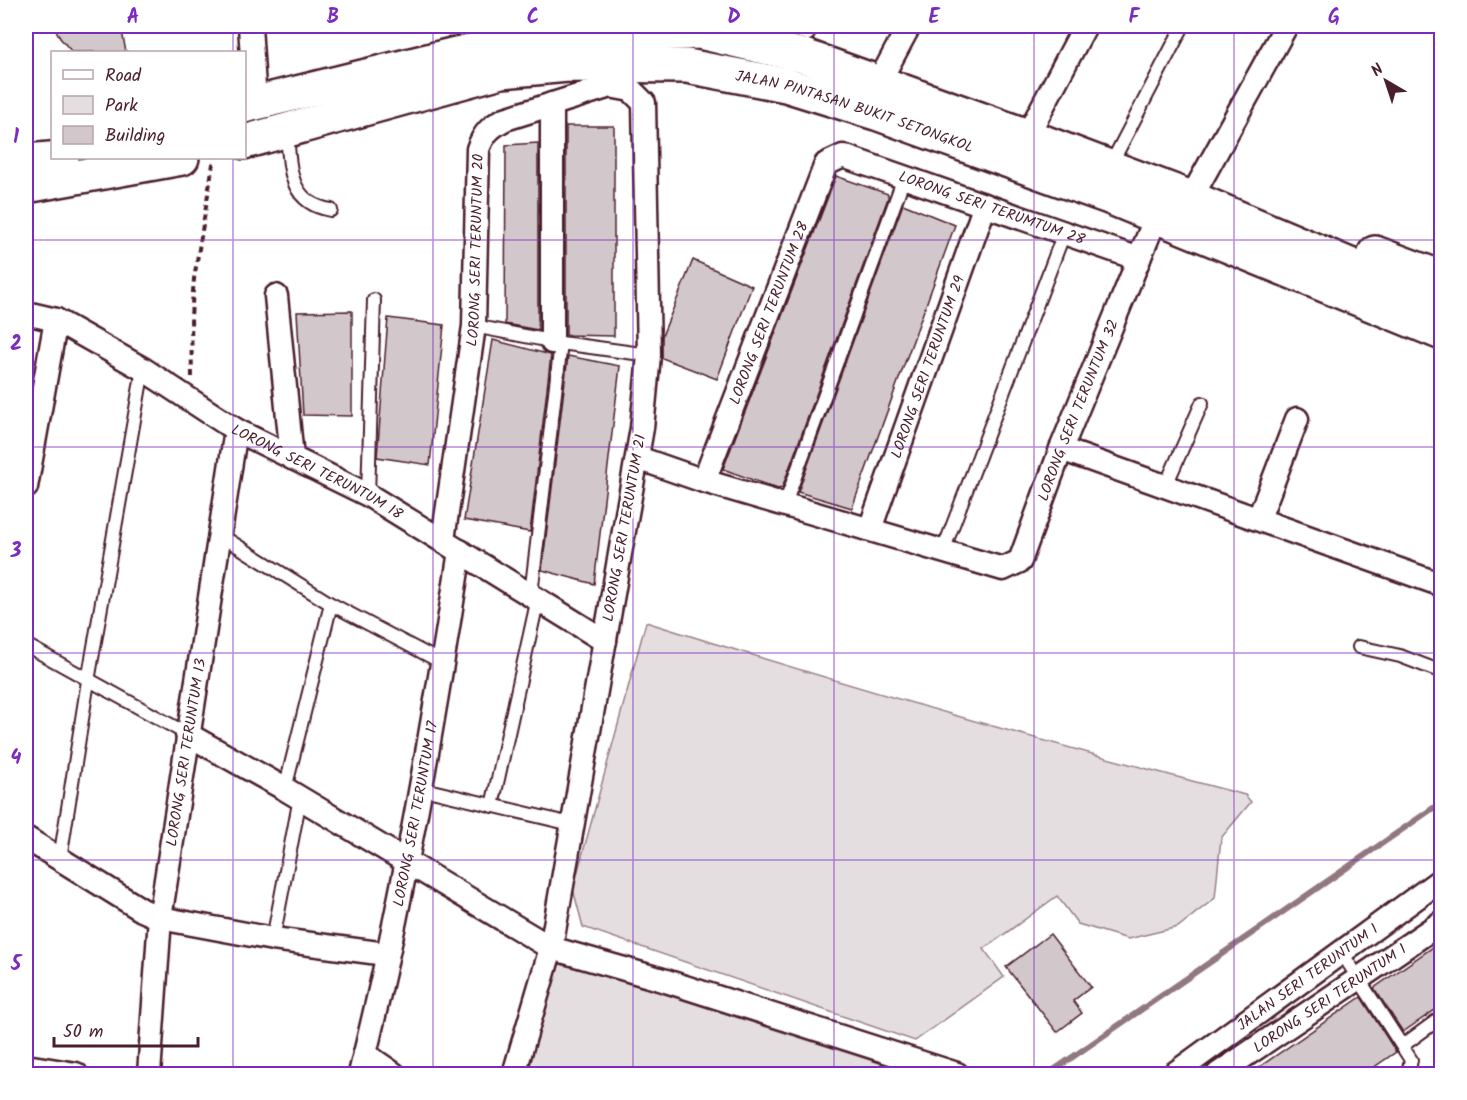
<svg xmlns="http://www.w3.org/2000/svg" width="1467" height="1100" font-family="Kalam,sans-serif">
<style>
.green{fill:#e5dee0;stroke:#987e86;stroke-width:1.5}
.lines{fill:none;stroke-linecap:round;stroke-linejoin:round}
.stream{stroke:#91787e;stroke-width:6}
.building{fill:#d2c7cb;stroke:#4a1f2b;stroke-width:1.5}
.service-casing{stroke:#4a1f2b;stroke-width:16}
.minor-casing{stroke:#4a1f2b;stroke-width:27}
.secondary-casing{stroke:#4a1f2b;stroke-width:38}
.path{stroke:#4a1f2b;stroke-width:4;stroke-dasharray:6 4.5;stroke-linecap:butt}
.service{stroke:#fff;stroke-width:12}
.minor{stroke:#fff;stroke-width:22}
.secondary{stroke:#fff;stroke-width:33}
.grid{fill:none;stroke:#7b2cbf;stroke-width:1.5;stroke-opacity:0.55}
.labels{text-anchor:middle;stroke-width:5;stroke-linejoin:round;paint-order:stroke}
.street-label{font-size:15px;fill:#4a1f2b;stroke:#fff}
.neatline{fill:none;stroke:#7b2cbf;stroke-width:2}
.grid-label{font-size:20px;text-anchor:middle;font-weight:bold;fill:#7b2cbf}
</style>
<rect width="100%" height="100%" fill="#fff"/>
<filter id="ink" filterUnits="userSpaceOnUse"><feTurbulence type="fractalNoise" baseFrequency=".0167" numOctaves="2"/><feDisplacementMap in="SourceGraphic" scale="12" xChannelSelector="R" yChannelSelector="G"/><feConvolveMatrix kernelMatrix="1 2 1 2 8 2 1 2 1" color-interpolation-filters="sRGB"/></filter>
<g filter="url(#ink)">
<!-- green -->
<path class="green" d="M646 622C845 685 1043 742 1245 795L1251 802 1221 838 1215 898 1178 927 1128 939 1078 924 1057 896 984 949 1004 977 915 1041 583 927 573 889Z
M564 962 914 1074H520L548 966Z"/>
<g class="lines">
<!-- stream -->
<path class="stream" d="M1048 1074 1442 802"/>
</g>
<!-- building -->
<path class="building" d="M54 26H121L126 52H72L60 38Z
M566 126H614V336L566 335Z
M538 143V330L505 324 506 145Z
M836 176 888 194V198L782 488 778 489 723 469Z
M903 204 955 225 852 508 798 492Z
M693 260 752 286 717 379 662 358V336Z
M352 311V416L303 415 297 312Z
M388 318 444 325 430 465 377 457Z
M493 340 551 355 530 532 464 520Z
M568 356 620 366 594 584 542 570Z
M1050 934 1091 987 1073 1001 1082 1013 1057 1032 1006 967Z
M1442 941V1005L1403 1032 1374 988Z
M1361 997 1396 1052 1364 1074H1249Z"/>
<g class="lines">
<!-- service casing -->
<g class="service-casing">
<path id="service" d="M780 26 808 34 811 26
M287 132C290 167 288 203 331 210
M1110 166 1183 26
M474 326 561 343 649 355
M1166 485 1202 403
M368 495 374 300
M785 504 905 175
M220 535 331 604 443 663
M943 551 1064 233
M531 594 561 343
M26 645 187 734
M1359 647 1400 656 1442 672
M419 788 571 824
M285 789 331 604
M492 806 538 598
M60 859 88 681 143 369
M273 939 300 798
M1342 953 1411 1060 1408 1074
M1402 1046 1442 1017"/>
</g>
<!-- minor casing -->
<g class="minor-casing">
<g id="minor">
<path d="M250 26 255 103"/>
<path d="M879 82 909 26"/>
<path d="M552 104V342"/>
<path d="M1027 136 1085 26"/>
<path d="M1191 198 1286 26"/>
<path d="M276 296 292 458"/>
<path id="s1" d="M26 313 56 320 143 369 236 430 368 495 605 641"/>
<path d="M1061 449 1442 585"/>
<path id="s2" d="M638 458 704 481 1003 569 1020 561 1061 449 1152 227"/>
<path id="s3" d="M704 481 826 164 843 156 1139 259"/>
<path d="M26 487 56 320"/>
<path d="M1259 518 1297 419"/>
<path id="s4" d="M870 529 985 205"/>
<path id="s5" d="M443 540 474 326 478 149C484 133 490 127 505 119L610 86 631 90 644 103 649 355 642 428 551 948 514 1074"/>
<path d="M187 734 285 789 551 948 663 980 957 1074"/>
<path d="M26 838 142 910 160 918 273 939 386 954"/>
<path d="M365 1054 394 1074"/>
<path d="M26 1066 76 1074"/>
<path id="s6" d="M149 1074 160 918 236 430"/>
<path id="s7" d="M360 1074C403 902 433 726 460 551"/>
<path id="s8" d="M1174 1074 1442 879"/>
<path id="s9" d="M1218 1074 1442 922"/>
</g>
</g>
<!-- secondary casing -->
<g class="secondary-casing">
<g id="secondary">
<path d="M244 106 452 55 523 40 699 32 804 56 1027 136 1191 198 1442 304"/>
<path id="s10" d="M244 142 501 71 568 65 687 66 786 85 876 113 1109 197 1442 333"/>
<path d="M26 161 62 158"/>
<path d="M26 186 182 158"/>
<path d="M1375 253 1442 278"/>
</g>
</g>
<!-- path -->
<path class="path" d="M192 377 191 316 194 279 214 158"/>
<!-- service -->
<use href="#service" class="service"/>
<!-- minor -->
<use href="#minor" class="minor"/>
<!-- secondary -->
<use href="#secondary" class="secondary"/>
</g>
</g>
<!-- grid -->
<path class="grid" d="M233 26V52M433 26V1074M633 26V1074M834 26V1074M1034 26V1074M1234 26V1074M233 158V1074M26 240H1442M26 447H1442M26 653H1442M26 860H1442"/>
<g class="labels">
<!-- street labels -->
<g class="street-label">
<text dy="5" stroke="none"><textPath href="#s10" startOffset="627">JALAN PINTASAN BUKIT SETONGKOL</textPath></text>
<text dy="5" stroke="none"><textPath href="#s3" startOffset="516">LORONG SERI TERUMTUM 28</textPath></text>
<text dy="5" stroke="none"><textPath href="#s5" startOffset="292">LORONG SERI TERUNTUM 20</textPath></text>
<text dy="5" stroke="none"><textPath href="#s3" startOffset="180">LORONG SERI TERUNTUM 28</textPath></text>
<text dy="5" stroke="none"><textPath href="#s4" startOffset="172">LORONG SERI TERUNTUM 29</textPath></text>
<text dy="5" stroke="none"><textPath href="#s2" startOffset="562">LORONG SERI TERUNTUM 32</textPath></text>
<text dy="5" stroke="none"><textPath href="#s1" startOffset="333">LORONG SERI TERUNTUM 18</textPath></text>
<text transform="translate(624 528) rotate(-80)" y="5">LORONG SERI TERUNTUM 21</text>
<text dy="5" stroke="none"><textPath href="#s6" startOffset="324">LORONG SERI TERUNTUM 13</textPath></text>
<text dy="5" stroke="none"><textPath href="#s7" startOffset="266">LORONG SERI TERUNTUM 17</textPath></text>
<text dy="5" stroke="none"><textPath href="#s8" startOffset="165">JALAN SERI TERUNTUM 1</textPath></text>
<text dy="5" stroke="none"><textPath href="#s9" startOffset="135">LORONG SERI TERUNTUM 1</textPath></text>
</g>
</g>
<!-- margin -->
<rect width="1467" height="1100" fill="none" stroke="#fff" stroke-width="66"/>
<!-- legend -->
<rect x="51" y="51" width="195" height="108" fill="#ffffff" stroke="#b7a5aa" stroke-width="1.5"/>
<rect x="63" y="70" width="30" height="9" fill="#ffffff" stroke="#b7a5aa" stroke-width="1.5"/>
<text x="105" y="81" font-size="18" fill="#4a1f2b">Road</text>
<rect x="63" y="96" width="30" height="18" fill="#e5dee0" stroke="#b7a5aa" stroke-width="1.5"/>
<text x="105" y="111" font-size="18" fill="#4a1f2b">Park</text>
<rect x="63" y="126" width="30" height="18" fill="#d2c7cb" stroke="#b7a5aa" stroke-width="1.5"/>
<text x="105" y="141" font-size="18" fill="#4a1f2b">Building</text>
<!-- north arrow -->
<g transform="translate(1386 81) rotate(321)" stroke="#ffffff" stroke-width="4.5" paint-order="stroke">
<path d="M0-4.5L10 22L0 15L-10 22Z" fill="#4a1f2b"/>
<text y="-9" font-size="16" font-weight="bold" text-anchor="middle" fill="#4a1f2b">N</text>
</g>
<!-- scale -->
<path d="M54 1037v9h144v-9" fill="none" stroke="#4a1f2b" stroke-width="3"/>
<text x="63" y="1037" font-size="18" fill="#4a1f2b" stroke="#ffffff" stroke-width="4.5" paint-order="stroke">50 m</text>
<rect x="33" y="33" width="1401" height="1034" class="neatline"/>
<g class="grid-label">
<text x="133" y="23">A</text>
<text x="333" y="23">B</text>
<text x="533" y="23">C</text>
<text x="734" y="23">D</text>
<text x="934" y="23">E</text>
<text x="1134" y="23">F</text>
<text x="1334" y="23">G</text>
<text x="16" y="143">1</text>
<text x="16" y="350">2</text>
<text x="16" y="557">3</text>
<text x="16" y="764">4</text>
<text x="16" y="970">5</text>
</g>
</svg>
